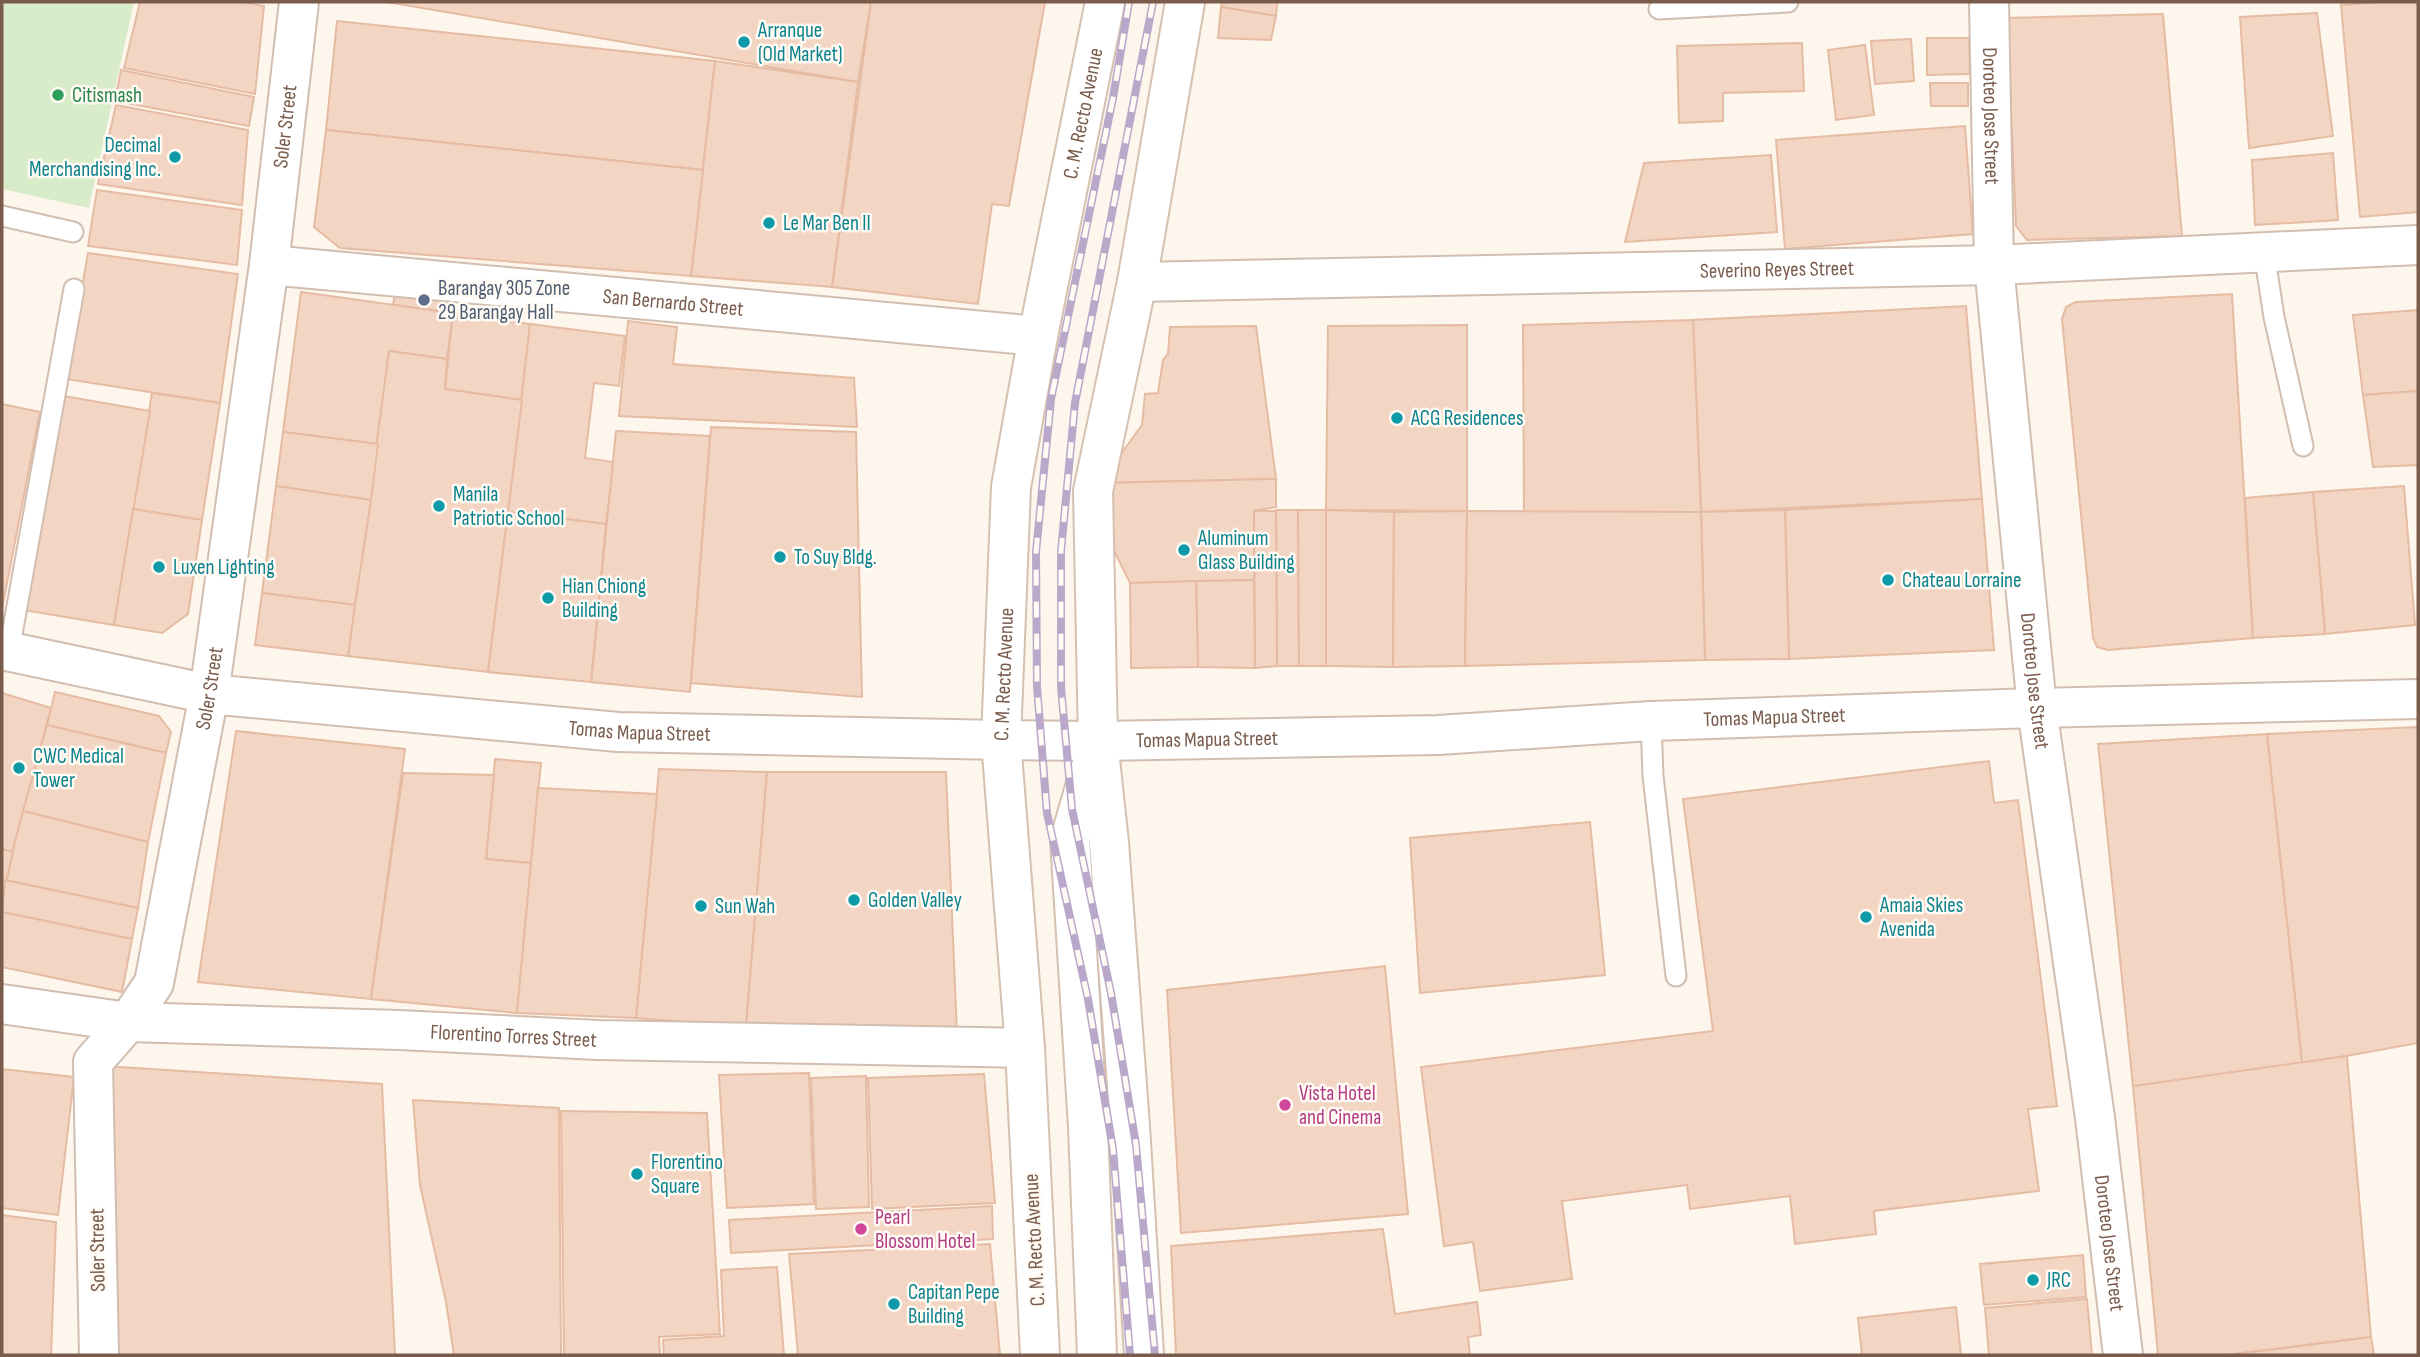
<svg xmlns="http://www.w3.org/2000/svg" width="2420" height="1357" viewBox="0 0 2420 1357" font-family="'Sofia Sans Condensed',sans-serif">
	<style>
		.green { fill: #d8ecc9 }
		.building { fill: #f3d5c3; stroke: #e6bba3; stroke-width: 2 }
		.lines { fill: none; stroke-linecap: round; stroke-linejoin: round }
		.service-casing { stroke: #d1beb0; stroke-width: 23 }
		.minor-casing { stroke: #d1beb0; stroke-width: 42 }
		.tertiary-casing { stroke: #d1beb0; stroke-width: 42 }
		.secondary-casing { stroke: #d6c0b0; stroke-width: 42 }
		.service { stroke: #fff; stroke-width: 19 }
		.minor { stroke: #fff; stroke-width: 38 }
		.tertiary { stroke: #fff; stroke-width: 38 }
		.secondary { stroke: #fff; stroke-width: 38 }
		.rail-casing { stroke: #b9a8c9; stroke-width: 8 }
		.rail { stroke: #fffaf3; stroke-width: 5; stroke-dasharray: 16; stroke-linecap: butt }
		.culture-dot { fill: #0f9aa8; stroke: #fffaf3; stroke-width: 2.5 }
		.leisure-dot { fill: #2e9e5b; stroke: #fffaf3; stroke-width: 2.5 }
		.service-dot { fill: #5c6f8a; stroke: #fffaf3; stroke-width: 2.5 }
		.hotel-dot { fill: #d1479c; stroke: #fffaf3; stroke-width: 2.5 }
		.labels { text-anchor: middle; stroke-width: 5; stroke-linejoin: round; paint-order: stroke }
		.culture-label { font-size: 21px; fill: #0d838f; stroke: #fffaf3; text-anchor: start }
		.leisure-label { font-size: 21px; fill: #27864d; stroke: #fffaf3; text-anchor: start }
		.street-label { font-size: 21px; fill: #7a5c4d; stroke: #fffaf3 }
		.service-label { font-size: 21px; fill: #4e5e75; stroke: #fffaf3; text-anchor: start }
		.hotel-label { font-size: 21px; fill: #b23c85; stroke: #fffaf3; text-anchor: start }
	</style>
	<rect width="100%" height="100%" fill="#fdf6ec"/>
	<path class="green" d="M2,2H134L89,208L2,189Z"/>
	<g class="building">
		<path d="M140,2H242L264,6L255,94L124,68Z"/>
		<path d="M387,2H871L858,82Z"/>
		<path d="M871,2H1045L1009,206L992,204L978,304L832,287Z"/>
		<path d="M1222,2H1277L1276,16L1221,7Z"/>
		<path d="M2378,2H2418V212L2360,217L2341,5Z"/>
		<path d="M1221,7L1276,16L1271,40L1218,38Z"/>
		<path d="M2317,13L2333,136L2249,148L2240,17Z"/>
		<path d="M2163,14L2182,236L2027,240L2016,226L2007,18Z"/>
		<path d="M337,21L715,61L703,170L326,130Z"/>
		<path d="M1927,38H1969L1970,74L1927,75Z"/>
		<path d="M1911,39L1914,81L1875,84L1871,41Z"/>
		<path d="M1802,43L1804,91L1723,93V121L1679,123L1677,46Z"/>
		<path d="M1865,45L1874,115L1836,120L1828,50Z"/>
		<path d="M715,61L858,82L832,287L691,276Z"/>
		<path d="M121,70L254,97L249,126L115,101Z"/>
		<path d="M1930,83H1968V106H1931Z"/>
		<path d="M116,105L248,130L242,205L98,184Z"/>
		<path d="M1965,126L1973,234L1785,249L1776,140Z"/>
		<path d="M326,130L703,170L691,276L340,248L314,227Z"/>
		<path d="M2333,153L2338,220L2255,225L2252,160Z"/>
		<path d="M1771,155L1777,232L1625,242L1644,163Z"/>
		<path d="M97,190L242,210L237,265L88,246Z"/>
		<path d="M88,253L238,274L220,403L66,379Z"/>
		<path d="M396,287L455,295L453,313L393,305Z"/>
		<path d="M301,292L453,313L447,359L389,351L378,444L283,432Z"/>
		<path d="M2232,294L2253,638L2108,650L2097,647L2093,638L2062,319L2066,307L2076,302Z"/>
		<path d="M1966,306L1982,499L1701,512L1693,320Z"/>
		<path d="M2418,310V391L2363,395L2353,315Z"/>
		<path d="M453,313L530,324L522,400L445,389Z"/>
		<path d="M1693,320L1701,512H1524L1523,325Z"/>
		<path d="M628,321L677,327L673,364L854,378L857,427L619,416Z"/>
		<path d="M530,324L625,336L619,386L594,383L585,458L614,462L606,524L508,512Z"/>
		<path d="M1467,325V511L1326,510L1328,326Z"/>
		<path d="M1256,326L1276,479L1100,483L1142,425L1145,394L1158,393L1163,360L1168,354L1170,327Z"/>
		<path d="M389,351L447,359L445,389L522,400L488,672L348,656Z"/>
		<path d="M2418,391V465L2373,467L2363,395Z"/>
		<path d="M152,393L220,403L202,520L133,509Z"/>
		<path d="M58,395L150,411L114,625L23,610Z"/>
		<path d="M2,404L40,412L2,609Z"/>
		<path d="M711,427L856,432L862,697L691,683Z"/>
		<path d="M616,431L710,436L690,692L591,682Z"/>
		<path d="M283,432L378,444L371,500L276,486Z"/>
		<path d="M1276,479V507L1254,511V580L1130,583L1099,520L1100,483Z"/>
		<path d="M276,486L371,500L355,605L262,593Z"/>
		<path d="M2404,486L2415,625L2325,634L2313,492Z"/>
		<path d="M2313,492L2325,634L2253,638L2245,498Z"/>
		<path d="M1982,499L1994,650L1789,659L1785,510Z"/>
		<path d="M133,509L202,520L188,614L162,633L114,625Z"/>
		<path d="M1276,510H1298L1299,666H1277Z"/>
		<path d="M1298,510H1326V666H1299Z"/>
		<path d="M1326,510L1394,512L1393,667L1326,666Z"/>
		<path d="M1785,510L1789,659L1705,660L1701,512Z"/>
		<path d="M1254,511H1276L1277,666L1255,668Z"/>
		<path d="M1467,511L1465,666L1393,667L1394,512Z"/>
		<path d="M1467,511L1701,512L1705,660L1465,666Z"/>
		<path d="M508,512L606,524L591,682L488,672Z"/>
		<path d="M1254,580L1255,668L1198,667L1196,581Z"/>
		<path d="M1196,581L1198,667L1131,668L1130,583Z"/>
		<path d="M262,593L355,605L348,656L255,645Z"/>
		<path d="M55,692L159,716L171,732L166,753L47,725Z"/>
		<path d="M2,693L51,708L13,852L2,849Z"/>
		<path d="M47,725L166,753L148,842L23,811Z"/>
		<path d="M2418,727V1043L2302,1064L2267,734Z"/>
		<path d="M236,731L405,749L371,999L198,982Z"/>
		<path d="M2267,734L2302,1064L2133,1086L2098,744Z"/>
		<path d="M495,759L541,763L531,863L486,859Z"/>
		<path d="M1989,761L1994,803L2018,800L2057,1106L2028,1109L2039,1191L1874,1211L1876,1234L1795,1244L1790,1196L1690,1209L1687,1185L1562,1201L1572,1279L1480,1291L1473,1242L1444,1246L1421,1067L1713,1031L1683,799Z"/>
		<path d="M659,769L767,772L746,1027L636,1018Z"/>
		<path d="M767,772H946L957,1034L746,1027Z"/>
		<path d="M403,773L494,775L486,859L531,863L517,1013L371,999Z"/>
		<path d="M538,788L657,794L636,1018L517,1013Z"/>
		<path d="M23,811L148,842L138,908L5,880Z"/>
		<path d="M1590,822L1605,975L1420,993L1410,838Z"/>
		<path d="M2,849L13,852L2,900Z"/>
		<path d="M5,880L138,908L132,939L2,912Z"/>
		<path d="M2,912L132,939L122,992L2,967Z"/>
		<path d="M1385,966L1408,1214L1181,1233L1167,990Z"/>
		<path d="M2347,1056L2371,1337L2226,1355H2158L2133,1086Z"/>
		<path d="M104,1066L382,1084L395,1355H111Z"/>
		<path d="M2,1069L74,1077L58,1215L2,1208Z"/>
		<path d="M809,1073L814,1204L727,1208L719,1075Z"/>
		<path d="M984,1074L995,1203L872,1209L868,1078Z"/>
		<path d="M866,1076L869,1207L816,1209L811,1078Z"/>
		<path d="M413,1100L559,1108L561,1355H454L446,1302L420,1185Z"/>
		<path d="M561,1111L707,1113L720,1334L659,1337L660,1355H564Z"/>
		<path d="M992,1206L993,1239L731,1253L729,1220Z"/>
		<path d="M2,1215L56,1222L51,1355H2Z"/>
		<path d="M1383,1229L1395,1314L1477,1302L1481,1335L1468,1337L1470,1355H1176L1171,1246Z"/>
		<path d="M990,1244L1000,1355H798L789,1254Z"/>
		<path d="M2083,1255L2086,1297L1984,1305L1980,1264Z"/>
		<path d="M777,1267L784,1355H664L663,1340L724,1336L721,1270Z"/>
		<path d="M2087,1299L2092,1355H1989L1985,1308Z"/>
		<path d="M1956,1307L1961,1355H1862L1858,1318Z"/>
		<path d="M2371,1337L2374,1355H2226H2229Z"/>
	</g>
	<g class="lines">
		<g class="service-casing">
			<g id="service">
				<path d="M1659,9L1788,2"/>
				<path d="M2,216L73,232"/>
				<path d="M2264,252L2274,317L2303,446"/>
				<path d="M9,651L74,289"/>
				<path d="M1651,721L1653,776L1676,976"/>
			</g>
		</g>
		<g class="minor-casing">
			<g id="minor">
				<path id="s1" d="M1989,2L1994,265L2037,708L2095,1118L2123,1355"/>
				<path id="s2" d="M269,265L1038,336"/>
				<path id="s3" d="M2,650L209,694L618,732L1001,740"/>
				<path id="s4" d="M2,1004L128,1022L399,1030L598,1040L1025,1048"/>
				<path id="s5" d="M99,1355L93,1062L128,1022L154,983L209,694L269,265L299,2"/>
			</g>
		</g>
		<g class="tertiary-casing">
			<g id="tertiary">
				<path id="s6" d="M1137,282L1994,265L2418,245"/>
				<path id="s7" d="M1001,740L1098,741L1438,735L1651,721L2037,708L2418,699"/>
			</g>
		</g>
		<g class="secondary-casing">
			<g id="secondary">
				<path d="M1093,760L1070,839L1088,1127L1097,1355"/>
				<path id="s8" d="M1040,1355L1025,1048L1001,740L1011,487L1038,336L1105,2"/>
				<path d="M1144,1355L1130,1126L1109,843L1098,741L1093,491L1137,282L1185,2"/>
			</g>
		</g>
		<use href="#service" class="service"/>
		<use href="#minor" class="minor"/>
		<use href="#tertiary" class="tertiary"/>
		<use href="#secondary" class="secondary"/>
		<g class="rail-casing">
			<g id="rail">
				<path d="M1129,2L1113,98L1051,399L1036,552L1037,687L1047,813L1088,999L1113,1149L1130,1355"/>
				<path d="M1153,2L1075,403L1061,551V687L1072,809L1111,993L1136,1145L1155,1355"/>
			</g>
		</g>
		<use href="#rail" class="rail"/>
	</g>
	<g class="culture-dot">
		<circle cx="744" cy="42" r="7"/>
		<circle cx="175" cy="157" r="7"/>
		<circle cx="769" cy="223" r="7"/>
		<circle cx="1397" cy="418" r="7"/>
		<circle cx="439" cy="506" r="7"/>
		<circle cx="1184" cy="550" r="7"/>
		<circle cx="780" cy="557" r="7"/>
		<circle cx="159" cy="567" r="7"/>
		<circle cx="1888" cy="580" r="7"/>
		<circle cx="548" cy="598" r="7"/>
		<circle cx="19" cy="768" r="7"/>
		<circle cx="854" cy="900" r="7"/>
		<circle cx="701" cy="906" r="7"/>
		<circle cx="1866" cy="917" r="7"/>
		<circle cx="637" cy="1174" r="7"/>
		<circle cx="2033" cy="1280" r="7"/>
		<circle cx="894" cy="1304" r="7"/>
	</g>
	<circle class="leisure-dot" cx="58" cy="95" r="7"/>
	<circle class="service-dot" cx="424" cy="300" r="7"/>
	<g class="hotel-dot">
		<circle cx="1285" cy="1105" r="7"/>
		<circle cx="861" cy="1229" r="7"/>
	</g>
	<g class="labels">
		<g class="culture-label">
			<text x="758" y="37">Arranque<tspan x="758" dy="24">(Old Market)</tspan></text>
			<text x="161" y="152" text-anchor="end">Decimal<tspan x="161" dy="24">Merchandising Inc.</tspan></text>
			<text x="783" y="230">Le Mar Ben II</text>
			<text x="1411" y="425">ACG Residences</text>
			<text x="453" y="501">Manila<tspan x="453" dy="24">Patriotic School</tspan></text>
			<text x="1198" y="545">Aluminum<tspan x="1198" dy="24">Glass Building</tspan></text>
			<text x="794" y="564">To Suy Bldg.</text>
			<text x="173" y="574">Luxen Lighting</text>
			<text x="1902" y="587">Chateau Lorraine</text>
			<text x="562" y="593">Hian Chiong<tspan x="562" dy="24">Building</tspan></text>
			<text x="33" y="763">CWC Medical<tspan x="33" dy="24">Tower</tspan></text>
			<text x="868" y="907">Golden Valley</text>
			<text x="1880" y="912">Amaia Skies<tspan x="1880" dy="24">Avenida</tspan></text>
			<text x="715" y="913">Sun Wah</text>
			<text x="651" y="1169">Florentino<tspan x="651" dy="24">Square</tspan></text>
			<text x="2047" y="1287">JRC</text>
			<text x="908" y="1299">Capitan Pepe<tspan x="908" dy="24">Building</tspan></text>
		</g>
		<g class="leisure-label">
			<text x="72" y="102">Citismash</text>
		</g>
		<g class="street-label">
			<text dy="7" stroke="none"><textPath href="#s8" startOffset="1250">C. M. Recto Avenue</textPath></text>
			<text dy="7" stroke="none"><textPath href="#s1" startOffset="114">Doroteo Jose Street</textPath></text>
			<text dy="7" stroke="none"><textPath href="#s5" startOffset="1260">Soler Street</textPath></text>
			<text dy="7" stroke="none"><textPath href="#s6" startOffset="640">Severino Reyes Street</textPath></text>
			<text dy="7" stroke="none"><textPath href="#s2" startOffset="406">San Bernardo Street</textPath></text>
			<text dy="7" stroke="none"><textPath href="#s8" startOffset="682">C. M. Recto Avenue</textPath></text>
			<text dy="7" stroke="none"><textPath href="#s1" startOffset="681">Doroteo Jose Street</textPath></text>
			<text dy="7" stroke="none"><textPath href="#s5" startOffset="693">Soler Street</textPath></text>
			<text dy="7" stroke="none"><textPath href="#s7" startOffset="774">Tomas Mapua Street</textPath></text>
			<text dy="7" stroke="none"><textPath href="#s3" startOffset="644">Tomas Mapua Street</textPath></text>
			<text dy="7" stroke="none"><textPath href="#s7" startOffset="206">Tomas Mapua Street</textPath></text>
			<text dy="7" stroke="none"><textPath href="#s4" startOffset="513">Florentino Torres Street</textPath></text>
			<text transform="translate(1034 1240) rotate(-93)" y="7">C. M. Recto Avenue</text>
			<text dy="7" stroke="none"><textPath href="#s1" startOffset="1248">Doroteo Jose Street</textPath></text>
			<text transform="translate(97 1250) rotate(-91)" y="7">Soler Street</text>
		</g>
		<g class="service-label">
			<text x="438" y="295">Barangay 305 Zone<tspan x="438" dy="24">29 Barangay Hall</tspan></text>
		</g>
		<g class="hotel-label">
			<text x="1299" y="1100">Vista Hotel<tspan x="1299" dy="24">and Cinema</tspan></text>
			<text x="875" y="1224">Pearl<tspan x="875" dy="24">Blossom Hotel</tspan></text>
		</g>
	</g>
	<rect width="2420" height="1357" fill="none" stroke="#7a5c4d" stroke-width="7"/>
</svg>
